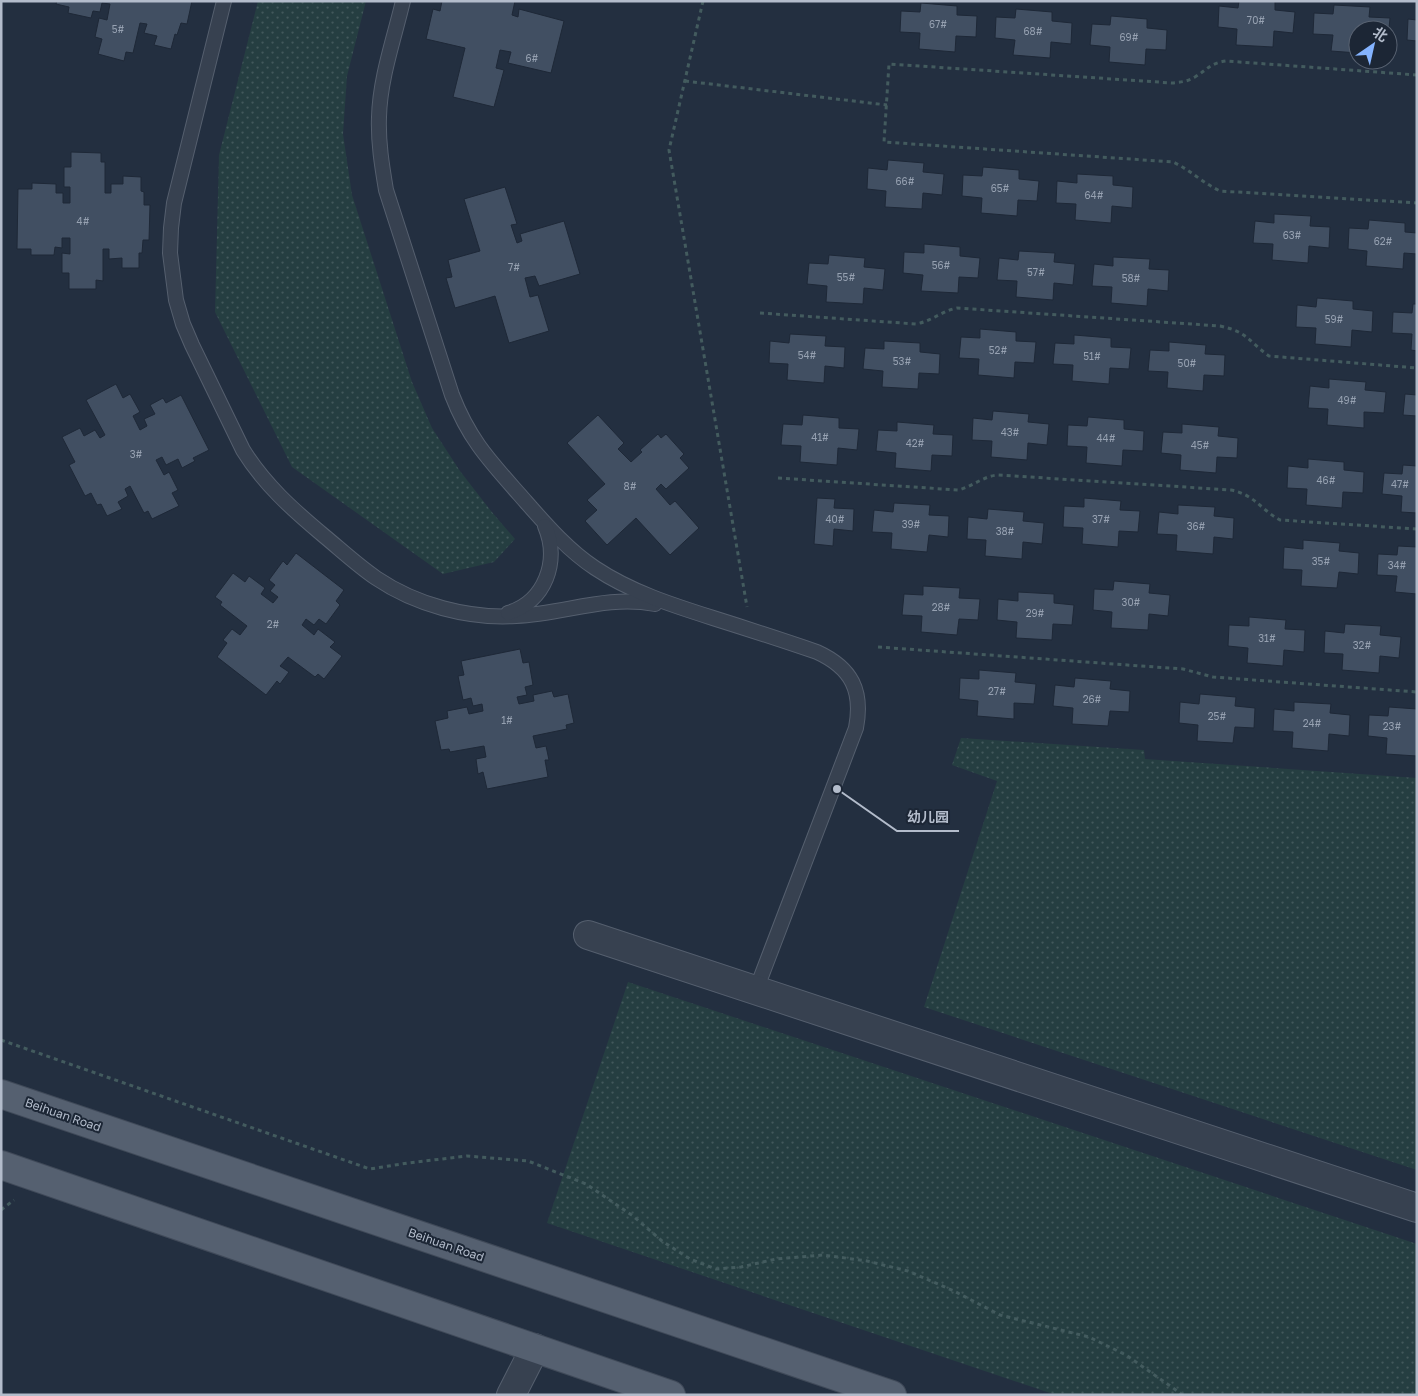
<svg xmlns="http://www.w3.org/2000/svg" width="1418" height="1396" viewBox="0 0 1418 1396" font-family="'Golos Text','Noto Sans SC',sans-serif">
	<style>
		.green { fill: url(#green-dots) }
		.building { fill: #414f62; stroke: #1e2837 }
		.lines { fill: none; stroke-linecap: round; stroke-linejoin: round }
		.service-casing { stroke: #555f6e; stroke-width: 16 }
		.minor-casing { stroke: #555f6e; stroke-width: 30 }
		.primary-casing { stroke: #404a59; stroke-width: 30 }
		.path { stroke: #435b5e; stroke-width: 3; stroke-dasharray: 4 4; stroke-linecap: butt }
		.service { stroke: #374150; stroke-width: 14 }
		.minor { stroke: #374150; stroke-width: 28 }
		.primary { stroke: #556070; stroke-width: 28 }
		.labels { text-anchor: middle; stroke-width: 4; stroke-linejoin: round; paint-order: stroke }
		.number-label { font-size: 10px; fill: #96a1b1 }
		.street-label { font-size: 12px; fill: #b3bccb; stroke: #1c2635 }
		.leader { fill: none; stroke: #b3bccb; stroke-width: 2 }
		.callout-dot { fill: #b3bccb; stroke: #1c2635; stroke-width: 2 }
		.callout-label { font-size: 14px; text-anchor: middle; font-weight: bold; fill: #b3bccb; stroke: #1c2635; stroke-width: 4; stroke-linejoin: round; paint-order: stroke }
	</style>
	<defs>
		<pattern id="green-dots" width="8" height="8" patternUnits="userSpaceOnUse" patternTransform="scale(1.25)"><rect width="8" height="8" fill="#253e41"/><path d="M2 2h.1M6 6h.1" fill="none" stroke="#42585b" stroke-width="1.8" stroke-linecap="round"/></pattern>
	</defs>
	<rect width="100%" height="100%" fill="#232f40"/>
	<g class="green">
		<path d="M258,1H366L347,76L343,134L352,195L412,382L432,428L460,471L491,511L515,539L494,562L443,574L292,467L215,312L219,155Z"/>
		<path d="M961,738L1144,750L1145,759L1417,778V1170L924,1007L997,781L952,765Z"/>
		<path d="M628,982L1417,1244V1395H1056L547,1223Z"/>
	</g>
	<g class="building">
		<path d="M57,1H192L187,24L181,23L177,35L175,34L171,49L154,45L157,36L144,33L147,24L140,23L133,53L126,52L124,61L98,54L102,39L95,37L99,18L107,20L110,4L102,3L100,12L93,11L91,18L68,13L69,7L56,4Z"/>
		<path d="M442,1H515L512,15L518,17L519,9L564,21L551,73L508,63L511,52L500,50L496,68L504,70L494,107L453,97L465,48L426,39L433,9L440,11Z"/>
		<path d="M1239,1H1275V10L1295,12L1293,33L1274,31L1273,47L1236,45L1237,29L1218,27L1219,6L1238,8Z"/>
		<path d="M921,3L957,6V15L977,16L976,37L956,36L955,52L919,49L920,33L900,32L901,11L920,12Z"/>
		<path d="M1334,5L1370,7L1369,17L1390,18L1388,39V30H1358V53L1331,51L1333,35L1313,34L1314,13L1333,14Z"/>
		<path d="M1016,9L1052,12V21L1072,23L1071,44L1051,42L1050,58L1013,55L1015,40L995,38L996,17L1015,18Z"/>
		<path d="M1111,16L1147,19V28L1167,30L1166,50L1146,49L1145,65L1109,62L1110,47L1090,45L1092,24L1110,25Z"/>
		<path d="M1408,19L1417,20V41L1407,40Z"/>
		<path d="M71,152L101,153V162H105V193H111V184H123V176L141,177V191L144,192V205H150L149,240H143L142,253H139V268H122V258L109,259V249H103V281L96,280V289H69V273H62V253L70,254V238H62V248L55,247L54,255H31V249H17L18,189H32V183L56,184V193H63V203H70V187H64V167H71Z"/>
		<path d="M888,160L924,163L923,172L944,174L942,195L923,193L922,209L885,207L886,191L867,189L868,168L887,170Z"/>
		<path d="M983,167L1019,170V179L1039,181L1037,201L1018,200L1017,216L981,213L982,198L962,196L963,175L982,176Z"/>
		<path d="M1077,174L1113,176V185L1133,187L1132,208L1112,206L1111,223L1075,220L1076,204L1056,203L1057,181L1077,183Z"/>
		<path d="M505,187L517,224L511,225L517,243L522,241L520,234L564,221L580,274L539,286L535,276L525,278L530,297L538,295L549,331L509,343L495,296L455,308L446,278L452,277L448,260L480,251L464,199Z"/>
		<path d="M1274,214L1311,216L1310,226L1330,227L1329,248L1309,246L1308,263L1272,260L1273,244L1253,243L1255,221L1274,223Z"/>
		<path d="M1369,220L1405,223V232L1417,233V254L1404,253L1403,269L1366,266L1367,251L1348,249L1349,228L1368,229Z"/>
		<path d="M924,244L960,247V256L980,258L978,278L959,277L958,293L921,291L923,275L903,273L904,252L924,253Z"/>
		<path d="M1019,251L1055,253L1054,262L1075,264L1073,285L1054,283L1053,300L1016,297L1017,281L997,280L999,258L1018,260Z"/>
		<path d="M829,255L865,258L864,267L885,269L883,290L864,288L863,304L826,302L827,286L807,284L809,263L828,264Z"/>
		<path d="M1113,257L1150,259L1149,269L1169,270L1168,291L1148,289L1147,306L1111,303L1112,287L1092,286L1094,264L1113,266Z"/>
		<path d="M1317,298L1353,301V309L1373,311L1372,332L1352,330L1351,347L1315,344L1316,328L1296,327L1297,305L1316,307Z"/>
		<path d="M1413,304H1417V351L1411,350L1412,334L1392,333L1393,312L1412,313Z"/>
		<path d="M980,329L1016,332V341L1036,342L1034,363L1015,362L1014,378L978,375L979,359L959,358L961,337L980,338Z"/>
		<path d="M790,334L826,336L825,346L845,347L844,368L825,366L824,383L787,380L788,364L769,363L770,341L789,343Z"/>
		<path d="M1074,335L1111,338V347L1131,348L1129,369L1110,368L1109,384L1072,381L1073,365L1053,364L1055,343L1074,344Z"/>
		<path d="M884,341L920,343V352L940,354L939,374L919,373L918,389L882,387L883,371L863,369L865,348L884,349Z"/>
		<path d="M1169,342L1206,345L1205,354L1225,355L1224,376L1204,375L1203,391L1167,388L1168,372L1148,371L1150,350L1169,351Z"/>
		<path d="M1329,379L1366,382L1365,390L1386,392L1384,413L1364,412V428L1327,425L1328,409L1308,408L1310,386L1329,388Z"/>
		<path d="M116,384L123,398L130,394L140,412L133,416L140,430L147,426L144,419L155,414L150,405L163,398L166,403L181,395L209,450L193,458L195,461L182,468L178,459L166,465L162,457L156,460L164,475L169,472L178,490L172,493L179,506L152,519L148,511L144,513L130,486L125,489L128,496L118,502L122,509L107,516L101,504L97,505L91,493L85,496L69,465L75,462L62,437L80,428L84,436L95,430L100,438L105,435L86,400Z"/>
		<path d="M1405,394L1417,395V416L1403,415Z"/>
		<path d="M993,411L1029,414L1028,422L1049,424L1047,445L1028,443L1027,460L991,457L992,441L972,440L973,418L992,420Z"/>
		<path d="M598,415L624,443L618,449L631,462L642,452L640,450L658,434L661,438L666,434L684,454L680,458L689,468L666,489L661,484L656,489L670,505L675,501L699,528L670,555L636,518L607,545L585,521L597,510L587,500L605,484L567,443Z"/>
		<path d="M803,415L839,418V428L859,429L857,450L838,448L837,465L800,462L801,446L781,445L783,424L802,425Z"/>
		<path d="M1088,417L1124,420V429L1144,431L1143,451L1123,450L1122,466L1086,463L1087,447L1067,446L1068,425L1087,426Z"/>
		<path d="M897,422L934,425L933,434L953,435L952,456L932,455L931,471L895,468L896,453L876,451L878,430L897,431Z"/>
		<path d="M1182,424L1219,427L1218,436L1238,438L1237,458L1217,457L1216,473L1180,470L1181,455L1161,453L1163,432L1182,433Z"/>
		<path d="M1308,459L1344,462V470L1364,472L1363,493L1343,492L1342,508L1306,505L1307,489L1287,488L1288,466L1308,468Z"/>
		<path d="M1403,465L1417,466V513L1401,512L1402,496L1382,494L1384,473L1402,474Z"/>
		<path d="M817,498L835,499L834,508L854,509L853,531L834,529L833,546L814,544Z"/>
		<path d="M1084,498L1121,501L1120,510L1140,511L1138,532L1119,531L1118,547L1082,544L1083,528L1063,527L1064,506L1084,507Z"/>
		<path d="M894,503L930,505L929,515L949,516L948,537L929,535L927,552L891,549L892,533L872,532L874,510L893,512Z"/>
		<path d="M1178,505L1215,507L1214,516L1234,518L1233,539L1214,537L1213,554L1176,551L1177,535L1157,534L1159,512L1178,514Z"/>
		<path d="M988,509L1024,512L1023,521L1044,523L1042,544L1023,542L1022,559L985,556L986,540L967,539L968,517L987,519Z"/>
		<path d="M1303,540L1340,543L1339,551L1359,553L1358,574L1339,572L1337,588L1301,586L1302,570L1283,569L1284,547L1303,549Z"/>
		<path d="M1398,546L1417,547V594L1395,592L1397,576L1377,575L1378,554L1397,555Z"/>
		<path d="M296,553L344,590L336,601L340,605L326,624L319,619L314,625L306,619L302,625L314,635L318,629L335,642L330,647L342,656L324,679L318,674L315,677L288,657L280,666L289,672L280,684L277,681L266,695L217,657L227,643L223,640L232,629L240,635L247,626L220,605L222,602L215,597L233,573L245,582L249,576L265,588L261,594L273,603L278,597L270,591L275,585L269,580L283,561L287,565Z"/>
		<path d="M1114,581L1150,584L1149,593L1170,595L1168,616L1149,614L1148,630L1111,628L1112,612L1093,610L1094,589L1113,590Z"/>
		<path d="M923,586L960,588L959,598L980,599L978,620L959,619L957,635L921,632L922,616L902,615L904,594L923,595Z"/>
		<path d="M1018,592L1054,594V603L1074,605L1072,625L1053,624L1052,640L1016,638L1017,622L997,620L998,599L1018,601Z"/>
		<path d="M1249,617L1286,620L1285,629L1305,630L1304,652L1284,650L1283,666L1247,663L1248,648L1228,646L1229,625L1249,626Z"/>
		<path d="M1345,624L1381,626L1380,635L1401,637L1399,658L1380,656L1379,673L1342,670L1343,654L1324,653L1325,631L1344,633Z"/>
		<path d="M520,649L523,663L529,662L533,685L525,687L527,695L517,697L519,704L534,701L533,695L552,691L554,697L568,694L574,723L566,725L567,729L533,736L536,748L546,746L549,760H545L548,777L487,789L483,772L478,774L476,759L486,757L484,746L450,752L449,749L441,750L435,721L448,718L447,711L467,707L469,714L483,711L482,704L473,706L471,698L463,700L458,676L464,675L461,661Z"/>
		<path d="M979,670L1016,673L1015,682L1036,684L1034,704L1014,703V719L977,716L978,701L959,699L960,678L979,679Z"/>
		<path d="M1075,678L1111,681L1110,689L1130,691L1129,712L1110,711L1108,726L1072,724L1073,708L1053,706L1055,685L1074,687Z"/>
		<path d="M1200,694L1236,697L1235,706L1255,708L1254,728L1235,727L1233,743L1197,741L1198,725L1179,723L1180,702L1199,704Z"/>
		<path d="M1294,702L1331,704L1330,713L1350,715L1349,736L1329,734L1328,751L1292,748L1293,732L1273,731L1274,709L1294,711Z"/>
		<path d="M1389,707L1417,709V756L1386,754L1387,738L1368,736L1369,715L1388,716Z"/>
	</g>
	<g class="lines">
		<g class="service-casing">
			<g id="service">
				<path d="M224,1L174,203L171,228L170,253L176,300L183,324L192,345L243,450C264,484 292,509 323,535C340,549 357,565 376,578C416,605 468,619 516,616C565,614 605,595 655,604"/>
				<path d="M403,1C394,39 380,78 379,117C378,142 382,166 386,190L452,395C469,439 489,460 519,494C542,520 566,549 595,568C631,592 672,605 713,618C748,629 782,640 817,652C852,668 863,691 856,728L756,990"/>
				<path d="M508,613C545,602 560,561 545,526"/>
			</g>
		</g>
		<g class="minor-casing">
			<g id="minor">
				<path d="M588,935L1417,1208"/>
				<path d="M511,1395L535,1348"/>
			</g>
		</g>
		<g class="primary-casing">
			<g id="primary">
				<path d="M1,1094L892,1395"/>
				<path d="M1,1165L671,1395"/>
			</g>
		</g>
		<g class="path">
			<path d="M703,1L669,150L747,607"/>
			<path d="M1417,75L1226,61C1210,63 1207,70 1195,77C1187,82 1180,82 1172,83L889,64L884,142L1173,162C1190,170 1203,183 1220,191L1417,203"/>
			<path d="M685,81L887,105"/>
			<path d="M760,313L916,324C932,321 942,311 957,308L1220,326C1248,332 1248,341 1269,356L1417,368"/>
			<path d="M778,478L958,490C972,487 983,476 998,475L1231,490C1255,495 1260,509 1280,520L1417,529"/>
			<path d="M878,647L1183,669L1213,677L1417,692"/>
			<path d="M1,1040L370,1169L408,1163L467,1156L528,1161L586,1184L633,1216L662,1241L690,1259L716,1269L741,1267L776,1259L823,1255L867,1261L908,1271L954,1291L1000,1315L1089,1337L1126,1355L1183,1395"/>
			<path d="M1,1210L14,1200"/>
		</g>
		<use href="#service" class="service"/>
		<use href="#minor" class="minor"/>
		<use href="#primary" class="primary"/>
	</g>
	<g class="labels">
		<g class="number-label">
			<text x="1256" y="24">70#</text>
			<text x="938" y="28">67#</text>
			<text x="118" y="33">5#</text>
			<text x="1033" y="35">68#</text>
			<text x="1129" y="41">69#</text>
			<text x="532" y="62">6#</text>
			<text x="905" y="185">66#</text>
			<text x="1000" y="192">65#</text>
			<text x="1094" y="199">64#</text>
			<text x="83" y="225">4#</text>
			<text x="1292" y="239">63#</text>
			<text x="1383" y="245">62#</text>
			<text x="941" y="269">56#</text>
			<text x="514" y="271">7#</text>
			<text x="1036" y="276">57#</text>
			<text x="846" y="281">55#</text>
			<text x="1131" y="282">58#</text>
			<text x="1334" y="323">59#</text>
			<text x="998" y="354">52#</text>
			<text x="807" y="359">54#</text>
			<text x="1092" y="360">51#</text>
			<text x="902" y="365">53#</text>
			<text x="1187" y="367">50#</text>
			<text x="1347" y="404">49#</text>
			<text x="1010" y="436">43#</text>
			<text x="820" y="441">41#</text>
			<text x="1106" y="442">44#</text>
			<text x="915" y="447">42#</text>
			<text x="1200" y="449">45#</text>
			<text x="136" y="458">3#</text>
			<text x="1326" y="484">46#</text>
			<text x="1400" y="488">47#</text>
			<text x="630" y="490">8#</text>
			<text x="835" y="523">40#</text>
			<text x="1101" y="523">37#</text>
			<text x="911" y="528">39#</text>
			<text x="1196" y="530">36#</text>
			<text x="1005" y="535">38#</text>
			<text x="1321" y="565">35#</text>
			<text x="1397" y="569">34#</text>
			<text x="1131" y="606">30#</text>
			<text x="941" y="611">28#</text>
			<text x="1035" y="617">29#</text>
			<text x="273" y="628">2#</text>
			<text x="1267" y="642">31#</text>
			<text x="1362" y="649">32#</text>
			<text x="997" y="695">27#</text>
			<text x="1092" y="703">26#</text>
			<text x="1217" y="720">25#</text>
			<text x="507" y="724">1#</text>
			<text x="1312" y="727">24#</text>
			<text x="1392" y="730">23#</text>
		</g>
		<g class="street-label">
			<text transform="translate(63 1115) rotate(19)" y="4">Beihuan Road</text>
			<text transform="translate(446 1245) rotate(19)" y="4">Beihuan Road</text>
		</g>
	</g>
	<path class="leader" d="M837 789L897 831H959"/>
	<circle class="callout-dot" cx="837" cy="789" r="5"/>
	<g class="callout-label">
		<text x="928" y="822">幼儿园</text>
	</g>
	<rect width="1418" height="1396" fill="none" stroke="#b3bccb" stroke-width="5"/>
	<g transform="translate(1373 45) rotate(34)"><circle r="24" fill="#1c2635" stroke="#586271"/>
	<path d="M0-4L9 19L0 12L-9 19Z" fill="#84b3ff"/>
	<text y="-8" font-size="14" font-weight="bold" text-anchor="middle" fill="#b3bccb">北</text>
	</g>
</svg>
